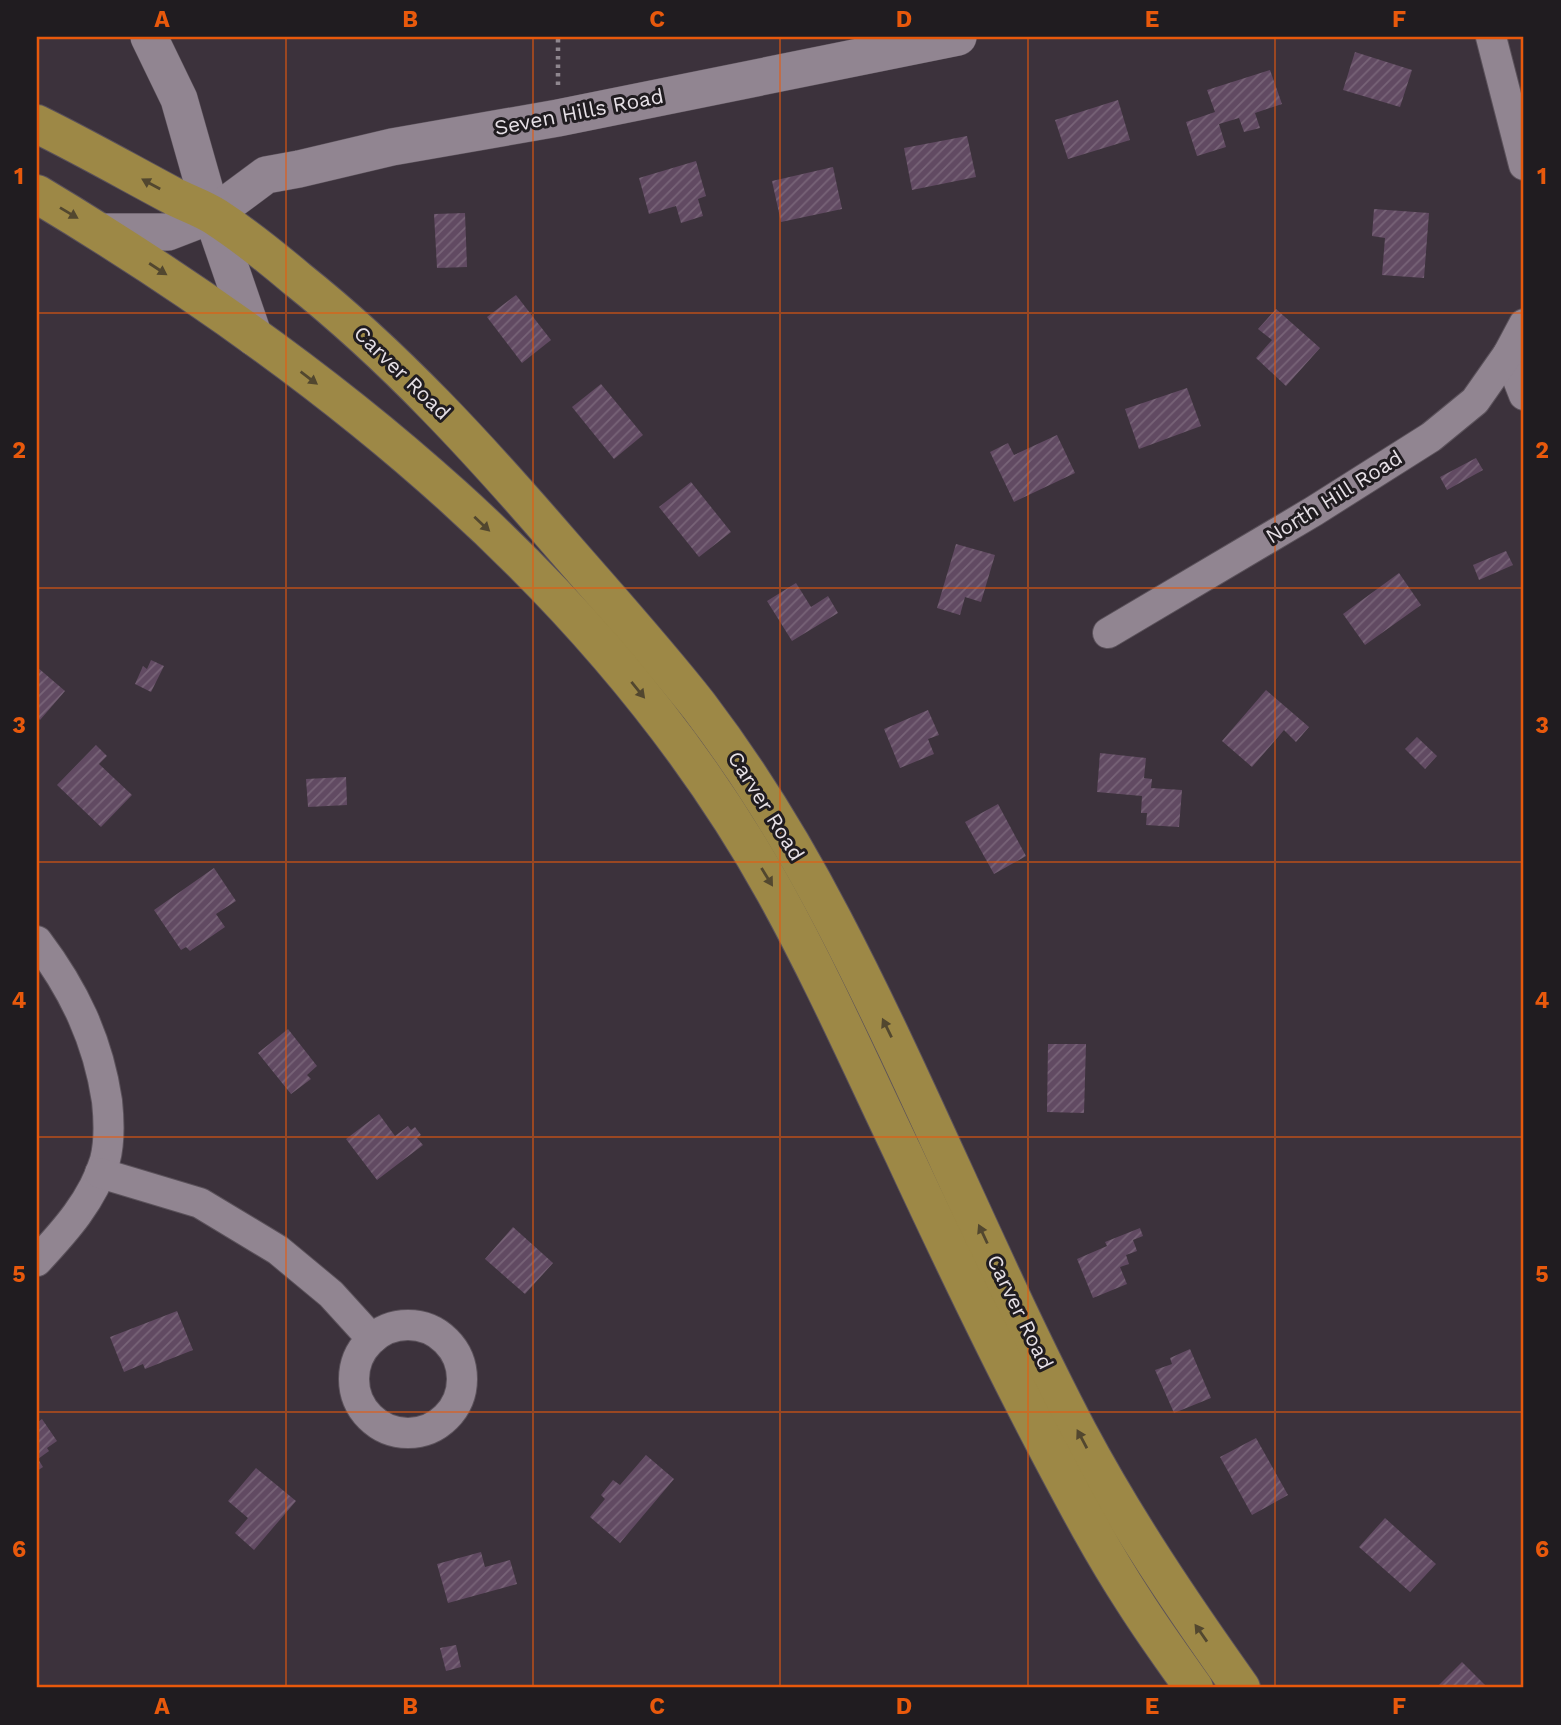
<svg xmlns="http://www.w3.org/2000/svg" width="1561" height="1725" viewBox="0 0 1561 1725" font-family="'Work Sans',sans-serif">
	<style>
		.building { fill: url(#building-hatch) }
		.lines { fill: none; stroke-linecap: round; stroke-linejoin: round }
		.minor-casing { stroke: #5a515a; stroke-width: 32 }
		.tertiary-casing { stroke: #5a515a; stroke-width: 38 }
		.trunk-casing { stroke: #5a515a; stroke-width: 40 }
		.path { stroke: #8f878f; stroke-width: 4.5; stroke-dasharray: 3.5 5; stroke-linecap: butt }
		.minor { stroke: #918591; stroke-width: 30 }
		.tertiary { stroke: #918591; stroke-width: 37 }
		.trunk { stroke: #9d8846; stroke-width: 38 }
		.oneway { fill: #52472f }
		.grid { fill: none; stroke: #e8590c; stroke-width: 2; stroke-opacity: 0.55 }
		.labels { text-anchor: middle; stroke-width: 6; stroke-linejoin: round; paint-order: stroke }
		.street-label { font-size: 21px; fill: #e6e0e6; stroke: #201c20 }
		.neatline { fill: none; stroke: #e8590c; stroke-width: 2.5 }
		.grid-label { font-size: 23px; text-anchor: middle; font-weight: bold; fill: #e8590c }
	</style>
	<defs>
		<pattern id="building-hatch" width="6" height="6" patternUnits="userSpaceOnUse" patternTransform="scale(1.75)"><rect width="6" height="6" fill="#614a62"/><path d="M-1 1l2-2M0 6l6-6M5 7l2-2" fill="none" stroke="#786478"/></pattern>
	</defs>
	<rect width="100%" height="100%" fill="#3c323c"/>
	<g class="building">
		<path d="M1355,52L1412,70L1400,107L1343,90Z"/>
		<path d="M1270,70L1282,104L1255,113L1260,128L1244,132L1239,118L1219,124L1226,147L1197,156L1186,122L1215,112L1207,90Z"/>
		<path d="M1118,100L1130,140L1068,159L1055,120Z"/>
		<path d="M967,136L976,177L912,190L904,148Z"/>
		<path d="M696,161L706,196L698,199L703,216L681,223L676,206L649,214L639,178Z"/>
		<path d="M833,167L842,209L781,222L772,181Z"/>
		<path d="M1374,209L1429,213L1424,278L1382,275L1385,238L1372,236Z"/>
		<path d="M465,213L467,267L437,268L434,214Z"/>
		<path d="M516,295L551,340L522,363L487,317Z"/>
		<path d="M1276,309L1320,348L1286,386L1256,358L1272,340L1258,329Z"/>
		<path d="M601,384L643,435L614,459L572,407Z"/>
		<path d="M1187,388L1201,426L1139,449L1125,409Z"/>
		<path d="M1057,435L1075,473L1014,502L990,452L1008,443L1014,455Z"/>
		<path d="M1476,458L1483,470L1447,490L1440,477Z"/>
		<path d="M691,482L731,532L699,557L659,507Z"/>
		<path d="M956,544L995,555L981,602L965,597L960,615L937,608Z"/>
		<path d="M1506,551L1513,565L1479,580L1473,565Z"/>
		<path d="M1399,573L1421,605L1365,645L1343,614Z"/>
		<path d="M796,583L811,607L828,596L838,613L792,641L767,601Z"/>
		<path d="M151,660L164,666L151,692L135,684L143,666L147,669Z"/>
		<path d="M37,667L65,691L40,720L37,717Z"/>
		<path d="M1266,690L1309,727L1296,742L1284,730L1252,767L1222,741Z"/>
		<path d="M928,710L939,735L928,739L934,754L900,768L884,729Z"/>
		<path d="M1417,737L1437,756L1425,769L1405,749Z"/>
		<path d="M96,745L107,756L99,764L132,795L101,827L57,785Z"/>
		<path d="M1100,753L1146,758L1144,778L1152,779L1151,788L1182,790L1179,827L1146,825L1147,813H1141L1142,796L1097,792Z"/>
		<path d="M346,777L347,805L308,807L306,779Z"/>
		<path d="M998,804L1026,856L994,874L965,822Z"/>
		<path d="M214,868L236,901L216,914L225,927L190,951L186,947L181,950L154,910Z"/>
		<path d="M288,1029L317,1066L307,1075L311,1079L291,1094L258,1053Z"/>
		<path d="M1048,1044H1086L1084,1113L1047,1112Z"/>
		<path d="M379,1114L395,1136L408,1126L411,1130L415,1127L421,1135L417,1138L423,1145L377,1180L346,1139Z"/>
		<path d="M513,1227L553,1263L525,1294L485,1259Z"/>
		<path d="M1140,1228L1143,1236L1133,1240L1137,1251L1126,1255L1129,1264L1120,1267L1127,1284L1093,1298L1077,1259L1107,1246L1105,1242Z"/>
		<path d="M177,1311L193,1350L145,1369L143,1364L124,1372L110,1337Z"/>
		<path d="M1190,1349L1211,1398L1174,1413L1155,1370L1172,1364L1170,1358Z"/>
		<path d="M42,1419L57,1441L47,1448L49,1451L38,1459L43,1467L37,1471V1423Z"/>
		<path d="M1256,1438L1288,1495L1252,1515L1220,1457Z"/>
		<path d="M646,1455L674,1479L620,1543L590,1517L605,1499L601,1495L613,1480L620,1485Z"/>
		<path d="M256,1468L296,1501L254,1550L235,1533L248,1518L228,1501Z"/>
		<path d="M1385,1518L1436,1564L1410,1592L1359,1547Z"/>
		<path d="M481,1552L485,1567L510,1560L517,1584L448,1603L437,1564Z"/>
		<path d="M456,1645L461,1667L446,1671L440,1648Z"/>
		<path d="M1462,1662L1488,1688H1436Z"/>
	</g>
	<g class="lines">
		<g class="minor-casing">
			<g id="minor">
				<path d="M1491,37L1524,165"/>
				<path d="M1508,354L1524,395"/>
				<path d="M1108,633L1314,511L1431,437L1475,401L1508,354L1524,324"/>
				<path d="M37,941C74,990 98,1040 107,1101C109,1120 110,1141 105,1160C93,1200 65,1231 37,1261"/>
				<path d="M100,1173L200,1203L278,1250L331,1294L372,1339"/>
				<circle cx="408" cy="1379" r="54"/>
			</g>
		</g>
		<g class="tertiary-casing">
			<g id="tertiary">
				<path d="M149,37L179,99L212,215L254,337"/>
				<path d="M101,232H168L212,215L266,175L299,169L392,147L558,118L958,37"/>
			</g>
		</g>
		<g class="trunk-casing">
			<g id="trunk">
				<path d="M37,124C82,146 126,171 171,195C186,203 202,208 216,217C245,236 271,257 297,279C395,357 479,449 561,544C607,597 655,650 699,706C750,773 794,845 833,920C921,1088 990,1264 1078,1432C1126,1522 1182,1605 1241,1688"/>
				<path d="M37,194C327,368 608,591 775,892C822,977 861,1065 903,1153C948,1250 994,1346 1043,1440C1072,1495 1100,1549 1134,1601C1153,1631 1174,1660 1194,1688"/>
			</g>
		</g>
		<path class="path" d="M558,85V37"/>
		<use href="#minor" class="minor"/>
		<use href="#tertiary" class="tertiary"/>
		<use href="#trunk" class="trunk"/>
	</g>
	<defs><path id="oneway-solid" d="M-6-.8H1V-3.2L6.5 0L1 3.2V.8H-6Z" transform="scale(1.75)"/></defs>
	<g class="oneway">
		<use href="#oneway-solid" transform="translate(151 184) rotate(-151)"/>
		<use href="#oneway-solid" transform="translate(69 213) rotate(31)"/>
		<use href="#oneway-solid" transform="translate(158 269) rotate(33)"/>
		<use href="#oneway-solid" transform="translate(309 378) rotate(37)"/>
		<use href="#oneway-solid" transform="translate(482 524) rotate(43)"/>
		<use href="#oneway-solid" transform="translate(638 690) rotate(51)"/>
		<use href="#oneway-solid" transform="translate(767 877) rotate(58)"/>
		<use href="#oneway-solid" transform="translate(887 1028) rotate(-116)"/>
		<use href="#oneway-solid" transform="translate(983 1234) rotate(-115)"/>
		<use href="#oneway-solid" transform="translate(1082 1439) rotate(-118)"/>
		<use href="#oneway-solid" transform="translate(1201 1633) rotate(-125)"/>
	</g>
	<path class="grid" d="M286,37V1688M533,37V1688M780,37V1688M1028,37V1688M1275,37V1688M37,313H1524M37,588H1524M37,862H1524M37,1137H1524M37,1412H1524"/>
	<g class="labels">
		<g class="street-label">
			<text transform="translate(579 112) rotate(-11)" y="7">Seven Hills Road</text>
			<text transform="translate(402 373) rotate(44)" y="7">Carver Road</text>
			<text transform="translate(1334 497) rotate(-32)" y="7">North Hill Road</text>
			<text transform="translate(766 806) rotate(58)" y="7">Carver Road</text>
			<text transform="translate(1020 1312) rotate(64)" y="7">Carver Road</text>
		</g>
	</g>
	<rect width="1561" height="1725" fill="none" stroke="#201c20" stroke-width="77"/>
	<rect x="38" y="38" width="1484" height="1648" class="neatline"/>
	<g class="grid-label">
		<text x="162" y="27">A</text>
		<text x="410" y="27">B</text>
		<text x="657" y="27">C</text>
		<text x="904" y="27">D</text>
		<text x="1152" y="27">E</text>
		<text x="1399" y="27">F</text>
		<text x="19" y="184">1</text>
		<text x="1542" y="184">1</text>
		<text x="19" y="458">2</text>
		<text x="1542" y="458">2</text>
		<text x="19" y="733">3</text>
		<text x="1542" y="733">3</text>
		<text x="19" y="1008">4</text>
		<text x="1542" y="1008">4</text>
		<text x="19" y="1282">5</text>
		<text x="1542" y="1282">5</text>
		<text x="19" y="1557">6</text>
		<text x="1542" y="1557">6</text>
		<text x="162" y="1714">A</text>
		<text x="410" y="1714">B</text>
		<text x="657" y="1714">C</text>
		<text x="904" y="1714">D</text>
		<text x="1152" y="1714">E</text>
		<text x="1399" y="1714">F</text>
	</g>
</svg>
